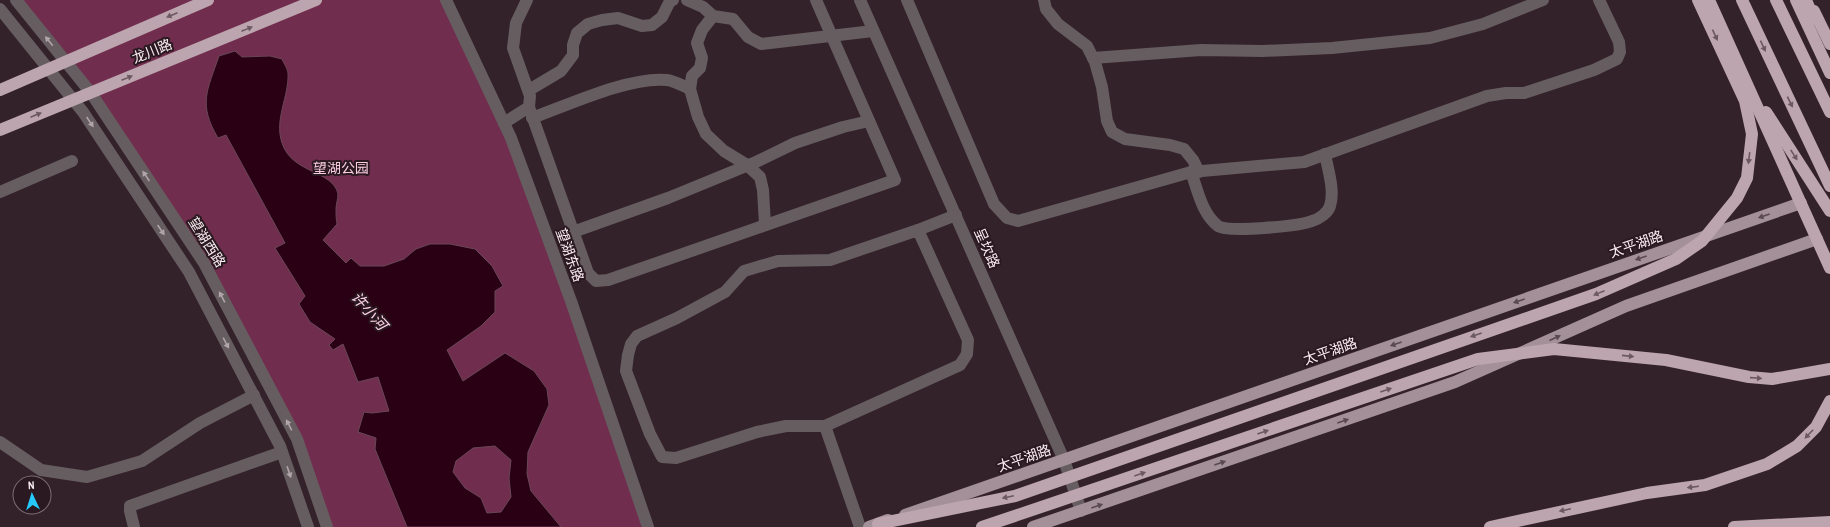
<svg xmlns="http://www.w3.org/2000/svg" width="1830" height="527" viewBox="0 0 1830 527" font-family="'Archivo Narrow','Noto Sans SC',sans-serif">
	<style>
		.green { fill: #712d4e }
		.water { fill: #2a0015; stroke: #684757; fill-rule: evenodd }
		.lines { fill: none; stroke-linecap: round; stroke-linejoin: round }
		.minor { stroke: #665d60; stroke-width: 12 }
		.major { stroke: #a39098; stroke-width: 12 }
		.highway { stroke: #bca5ae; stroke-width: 12 }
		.oneway { fill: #6c5860 }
		.oneway2 { fill: #b0a5a9 }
		.oneway3 { fill: #5a4950 }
		.labels { text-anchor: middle; stroke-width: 4; stroke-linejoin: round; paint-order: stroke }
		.street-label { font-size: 14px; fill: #faedf2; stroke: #2a1920 }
		.park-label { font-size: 14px; fill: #f9ccde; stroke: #2a1920 }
		.water-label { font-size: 15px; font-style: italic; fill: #fed2e4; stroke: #2a1920 }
	</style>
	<rect width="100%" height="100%" fill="#34222a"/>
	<path class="green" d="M16,0H446L511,138L648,527H327L297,439L204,263L91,93Z"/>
	<path class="water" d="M235,51L242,57L270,56L282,59C284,64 288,69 288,74C289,97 274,119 282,143C292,174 333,170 338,194C338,198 336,205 336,209C336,214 336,219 337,224L323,240L346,263L351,258L360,266H384L404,259L416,249L430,244H450L475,249L492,266L503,286L495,291V312L481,326L447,350L463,381L505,353L534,371L547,389L549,405L528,452L527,474L531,491L561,527H407L375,449L376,438L358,432L364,412L372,413L389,411L378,377L358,382L343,344L333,350L329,345L335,339L310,322L299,304L305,296L275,248L285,243L226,135L218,138C198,104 207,91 219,56ZM495,446L511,460L509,478L511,497L501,512L487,513L481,498L465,488L453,472L456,461L473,448Z"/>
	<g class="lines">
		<g class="minor">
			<path d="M16,0L91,93L204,263L297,439L327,527"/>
			<path d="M446,0L511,138L571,301L648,527"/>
			<path d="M687,0L703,7L713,16L733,19L748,37L761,44L873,31"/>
			<path d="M860,0L1064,460L1081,511"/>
			<path d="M907,0L994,204L1007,218L1018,221L1191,172L1304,162L1487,96L1506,93H1524L1594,70L1617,59L1620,52L1619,42L1599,0"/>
			<path d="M1044,0L1046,9L1058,24L1087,46L1095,62L1102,87L1107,121L1112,132L1125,139L1170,145L1184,149L1193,160L1199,172"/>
			<path d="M0,9L83,112L189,272L280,446L308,527"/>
			<path d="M713,16L702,30L697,43L702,58L700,68L692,76L690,89L698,117L706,134L724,151L747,165L760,177L763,190L765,225"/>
			<path d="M1093,58L1201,50L1263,51L1332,48L1430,38L1483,24L1543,0"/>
			<path d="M529,90L561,71L573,55V45L577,33L588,24L602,20L618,18L642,26L652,25L662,17L670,1L673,0"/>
			<path d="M529,107L588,273L596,281L608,280L895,180L816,0"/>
			<path d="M532,118C568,105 630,76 667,80C675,81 683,86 690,89"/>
			<path d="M504,123L529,107L530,96L513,48L516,23L527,0"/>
			<path d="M1191,172C1198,191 1202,214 1218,226C1227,233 1300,226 1312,221C1319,219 1328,213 1330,206C1335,191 1328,170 1325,154"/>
			<path d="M0,192L72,161"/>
			<path d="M918,230L968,340L967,354L960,365L825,426H786L757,432L676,458L662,457L650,434L626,371L628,355L631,344L637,336L677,318L725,292L744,271L778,261L830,260Z"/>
			<path d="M918,230L956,215"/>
			<path d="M573,232L668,198L756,162L795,143L843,127L869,121"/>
			<path d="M825,426L860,527"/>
			<path d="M0,442L41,470L87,477L142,461L200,423L254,395"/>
			<path d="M134,527L130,511V506L282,452"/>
		</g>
		<g class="major">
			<path d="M905,515L1801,203"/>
			<path d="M869,527L888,520"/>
			<path d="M1033,527L1455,382L1626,306L1817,239"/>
		</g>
		<g class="highway">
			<path d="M1709,0L1830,268"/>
			<path d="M1742,0L1830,186"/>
			<path d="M1776,0L1830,112"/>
			<path d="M1796,0L1830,73"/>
			<path d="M1806,0L1814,19"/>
			<path d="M1814,11L1830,44"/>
			<path d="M0,90L208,0"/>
			<path d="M1766,112L1830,211"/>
			<path d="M0,130L316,0"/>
			<path d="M878,524L1015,496L1596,294L1676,259L1702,241L1737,198L1747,178L1752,134L1745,101L1698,0"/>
			<path d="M982,527L1478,359L1554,349L1666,360L1749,377L1772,379L1830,369"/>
			<path d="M1490,527L1647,493L1705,485L1767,464L1797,446L1816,427L1830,401"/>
			<path d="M1734,527L1830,522"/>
		</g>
	</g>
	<defs><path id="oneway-solid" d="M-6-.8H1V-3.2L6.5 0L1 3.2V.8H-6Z"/></defs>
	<g class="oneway">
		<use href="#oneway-solid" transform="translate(172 15) rotate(157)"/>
		<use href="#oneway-solid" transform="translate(247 29) rotate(-22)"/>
		<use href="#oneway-solid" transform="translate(1715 35) rotate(65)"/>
		<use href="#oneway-solid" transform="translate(1763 46) rotate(65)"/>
		<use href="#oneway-solid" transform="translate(127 78) rotate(-22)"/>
		<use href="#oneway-solid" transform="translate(1790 102) rotate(64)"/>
		<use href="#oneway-solid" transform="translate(36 115) rotate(-23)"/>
		<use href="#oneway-solid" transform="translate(1794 155) rotate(57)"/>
		<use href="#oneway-solid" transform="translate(1749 158) rotate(97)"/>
		<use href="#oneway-solid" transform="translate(1599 293) rotate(158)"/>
		<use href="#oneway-solid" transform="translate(1476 335) rotate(161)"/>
		<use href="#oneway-solid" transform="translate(1628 356) rotate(6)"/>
		<use href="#oneway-solid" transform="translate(1756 378) rotate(4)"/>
		<use href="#oneway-solid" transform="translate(1386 390) rotate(-19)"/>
		<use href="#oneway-solid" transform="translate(1263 432) rotate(-19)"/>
		<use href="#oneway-solid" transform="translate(1809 434) rotate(134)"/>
		<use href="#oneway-solid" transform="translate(1140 474) rotate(-19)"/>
		<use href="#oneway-solid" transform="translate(1693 487) rotate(173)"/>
		<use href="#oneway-solid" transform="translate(1008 497) rotate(168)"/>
		<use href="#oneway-solid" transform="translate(1565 510) rotate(168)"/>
	</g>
	<g class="oneway2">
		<use href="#oneway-solid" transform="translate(49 41) rotate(-129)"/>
		<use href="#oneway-solid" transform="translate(90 122) rotate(56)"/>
		<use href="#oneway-solid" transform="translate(146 176) rotate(-124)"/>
		<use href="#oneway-solid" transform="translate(161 230) rotate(56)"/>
		<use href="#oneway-solid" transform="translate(222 297) rotate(-118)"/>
		<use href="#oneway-solid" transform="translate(226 343) rotate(62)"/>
		<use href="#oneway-solid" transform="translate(289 425) rotate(-118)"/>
		<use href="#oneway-solid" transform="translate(289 472) rotate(71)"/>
	</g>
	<g class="oneway3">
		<use href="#oneway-solid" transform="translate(1764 216) rotate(161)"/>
		<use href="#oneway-solid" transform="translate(1641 258) rotate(161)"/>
		<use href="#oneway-solid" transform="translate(1519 301) rotate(161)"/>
		<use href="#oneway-solid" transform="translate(1555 338) rotate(-24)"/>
		<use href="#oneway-solid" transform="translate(1396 344) rotate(161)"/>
		<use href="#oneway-solid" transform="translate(1343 421) rotate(-19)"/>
		<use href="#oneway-solid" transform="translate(1220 463) rotate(-19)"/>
		<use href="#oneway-solid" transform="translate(1097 506) rotate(-19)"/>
	</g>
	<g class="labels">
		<g class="street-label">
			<text transform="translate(152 51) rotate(-22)" y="5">龙川路</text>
			<text transform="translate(207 242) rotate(58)" y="5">望湖西路</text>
			<text transform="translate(1636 244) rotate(-19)" y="5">太平湖路</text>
			<text transform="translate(987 248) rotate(66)" y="5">呈坎路</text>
			<text transform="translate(570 255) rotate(70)" y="5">望湖东路</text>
			<text transform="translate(1330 351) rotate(-19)" y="5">太平湖路</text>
			<text transform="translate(1024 458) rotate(-19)" y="5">太平湖路</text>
		</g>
		<g class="park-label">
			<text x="341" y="173">望湖公园</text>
		</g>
		<g class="water-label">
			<text transform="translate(369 311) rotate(48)" y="5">许小河</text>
		</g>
	</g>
	<g transform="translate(32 495) rotate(356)"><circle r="19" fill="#2a1920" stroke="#7d6e74"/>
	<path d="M0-3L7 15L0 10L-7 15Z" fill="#25c9fe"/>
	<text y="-6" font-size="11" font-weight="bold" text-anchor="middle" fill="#faedf2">N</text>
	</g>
</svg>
